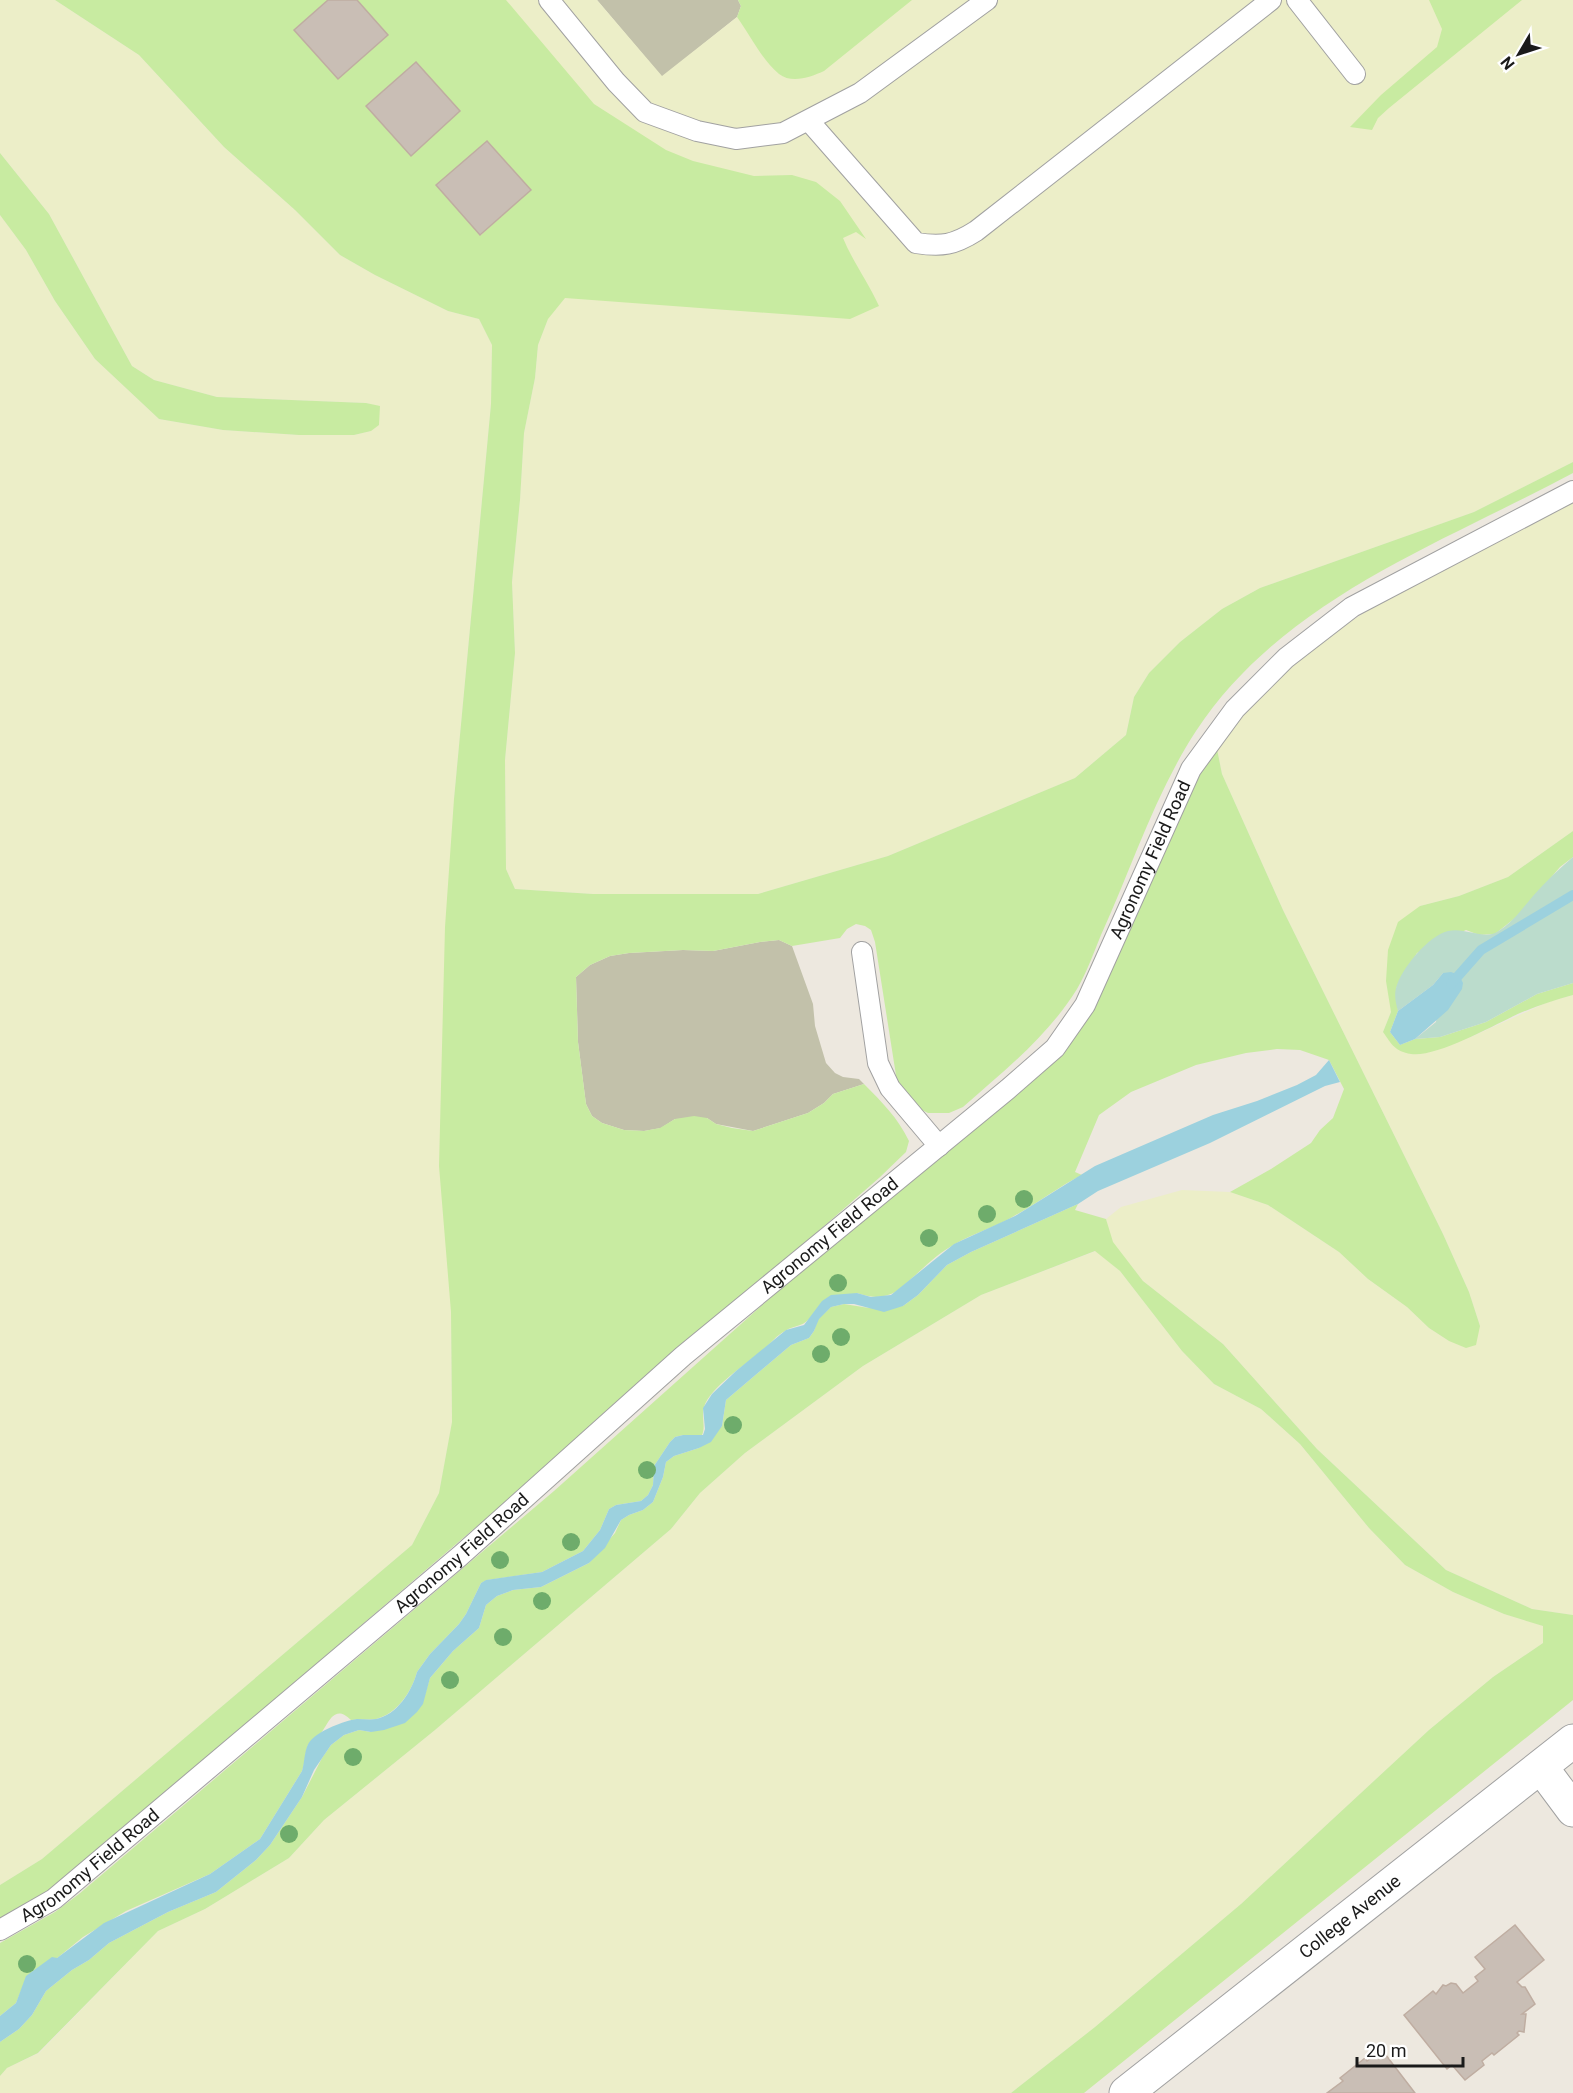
<svg xmlns="http://www.w3.org/2000/svg" width="1573" height="2093" viewBox="0 0 1573 2093" font-family="Roboto,sans-serif">
	<style>
		.construction { fill: #c2c1aa }
		.farmland { fill: #eceec8 }
		.grass { fill: #c8eba1; fill-rule: evenodd }
		.wetland { fill: #bbdccc }
		.water { fill: #9cd1de }
		.lines { fill: none; stroke-linecap: round; stroke-linejoin: round }
		.stream { stroke: #9cd1de; stroke-width: 10 }
		.building { fill: #c9beb5; stroke: #bfada1; stroke-width: 1.5 }
		.service-casing { stroke: #a1a1a1; stroke-width: 22 }
		.minor-casing { stroke: #a1a1a1; stroke-width: 35 }
		.tertiary-casing { stroke: #a1a1a1; stroke-width: 35 }
		.service { stroke: #fff; stroke-width: 20 }
		.minor { stroke: #fff; stroke-width: 33 }
		.tertiary { stroke: #fff; stroke-width: 33 }
		.tree { fill: #6eac6b }
		.labels { text-anchor: middle; stroke-width: 5; stroke-linejoin: round; paint-order: stroke }
		.street-label { font-size: 18px; fill: #1a1a1a; stroke: #fff }
	</style>
	<rect width="100%" height="100%" fill="#ede8df"/>
	<g class="construction">
		<path d="M597,0H738L741,6L737,17L662,77Z"/>
		<path d="M779,940L792,946L813,1004L815,1026L826,1063L835,1073L843,1077L859,1079L864,1084L833,1094L824,1103L808,1113L753,1131L716,1124L707,1118L675,1119L661,1128L644,1131L624,1130L602,1123L592,1116L586,1104L578,1042L576,977L590,965L610,956L629,953L683,950L713,951L760,942Z"/>
	</g>
	<g class="farmland">
		<path d="M0,0H55L139,55L224,147L295,210L340,255L375,275L448,311L479,319L492,345L491,404L454,799L451,1313L452,1423L439,1493L412,1545L42,1859L0,1885V215L26,250L55,301L95,359L159,419L223,430L299,435H354L371,431L380,407L366,403L217,397L154,380L132,366L49,214L0,153Z"/>
		<path d="M76,0H597L662,76L737,17L787,76L902,0H1573V462L1474,512L1260,588L1222,609L1180,642L1149,673L1134,697L1126,735L1075,778L888,856L758,894H593L515,889L506,869L505,760L515,653L512,582L520,500L524,433L535,378L538,345L548,319Z"/>
		<path d="M1573,498V831L1508,877L1459,896L1420,906L1391,1012L1383,1032L1426,1053L1471,1037L1548,1002L1573,995V1615L1532,1609L1446,1570L1317,1449L1223,1344L1143,1281L1112,1242L1106,1219L1121,1207L1182,1190L1230,1192L1268,1205L1339,1252L1368,1279L1407,1307L1429,1328L1449,1341L1480,1326L1469,1292L1443,1234L1283,910L1222,774L1216,744L1251,701L1294,663L1341,628L1379,603Z"/>
		<path d="M1096,1251L1120,1271L1182,1351L1214,1384L1261,1409L1300,1444L1369,1528L1405,1565L1453,1592L1504,1614L1544,1626L1543,1643L1493,1677L1429,1730L1241,1904L1095,2027L1011,2093H0V2076L7,2068L39,2053L158,1931L205,1909L289,1858L324,1820L435,1730L671,1529L700,1493L745,1453L863,1366L981,1295Z"/>
	</g>
	<g class="grass">
		<path d="M55,0H328L294,30L338,79L388,35L357,0H506L594,104L666,150L693,161L754,176L792,175L816,182L840,201L866,239L856,232L843,238C853,262 868,282 879,306L850,319L565,298L548,319L538,345L535,378L524,433L520,500L512,582L515,653L505,760L506,869L515,889L593,894H758L888,856L1075,778L1126,735L1134,697L1149,673L1180,642L1222,609L1260,588L1474,512L1573,462V473C1439,545 1283,599 1196,731C1155,794 1132,867 1101,935C1094,952 1087,972 1077,989C1048,1036 1004,1071 963,1107L949,1113H928L912,1105L898,1088L875,942L871,930L865,926L856,924L847,929L840,938L792,946L779,940L760,942L713,951L683,950L629,953L610,956L590,965L576,977L578,1042L586,1104L592,1116L602,1123L624,1130L644,1131L660,1128L675,1119L694,1116L707,1118L716,1124L732,1128L753,1131L808,1113L824,1103L833,1094L864,1084C882,1102 898,1118 909,1141L906,1152L879,1178L663,1367L61,1882L30,1905L0,1921V1885L42,1859L412,1545L439,1493L452,1422L451,1312L439,1166L445,927L454,799L491,404L492,345L479,319L448,311L375,275L340,255L295,210L224,147L139,55ZM367,106L459,111L411,156ZM487,141L530,190L481,235L437,186Z"/>
		<path d="M738,0H912L824,71C811,77 792,84 779,74C762,60 750,35 737,17L741,6Z"/>
		<path d="M1429,0H1522L1389,108L1378,118L1372,130L1350,127L1381,95L1437,47L1442,29Z"/>
		<path d="M0,153L49,214L132,366L154,380L217,397L366,403L380,406L379,425L371,431L354,435H299L223,430L159,419L95,359L55,301L26,250L0,215Z"/>
		<path d="M1216,744L1222,774L1283,910L1443,1234L1469,1292L1480,1326L1476,1345L1466,1348L1449,1341L1429,1328L1407,1307L1368,1279L1339,1252L1268,1205L1230,1192L1271,1169L1311,1143L1320,1130L1333,1118L1344,1089L1329,1060L1300,1050L1277,1049L1246,1053L1196,1065L1131,1092L1099,1115L1075,1172L1082,1175C1058,1187 1038,1203 1014,1216C996,1227 974,1233 955,1244C933,1256 916,1276 897,1291C883,1299 871,1298 857,1293L809,1319C802,1327 794,1325 785,1331C777,1335 771,1343 764,1349C748,1363 710,1387 704,1407C701,1416 706,1426 702,1435H683L675,1437L670,1442L654,1466L653,1485L648,1495L641,1501L616,1505L609,1509L600,1530L583,1551L542,1572L487,1580L481,1583L466,1614L459,1624L430,1654L417,1672C412,1691 397,1714 376,1719C368,1720 359,1719 351,1720C333,1702 328,1726 320,1734C315,1739 309,1740 307,1748C305,1755 305,1763 302,1771L260,1839L210,1874L126,1911L83,1937L56,1959L52,1958L27,1976L16,2003L0,2016V1943L55,1912L79,1894L554,1491L788,1282L1099,996L1119,954L1194,777Z"/>
		<path d="M1573,831V857L1560,867L1520,914L1495,934L1479,935L1466,930L1417,953L1396,988L1398,1011L1390,1032L1400,1045L1415,1039L1440,1037L1486,1022L1537,994L1573,983V995C1555,1000 1537,1006 1520,1013C1496,1024 1436,1058 1411,1054C1395,1051 1392,1045 1383,1032L1391,1012L1386,981L1388,950L1398,922L1420,906L1459,896L1508,877Z"/>
		<path d="M1078,1204L1075,1210L1106,1219L1113,1242L1143,1281L1223,1344L1317,1449L1446,1570L1532,1609L1573,1615V1700L1084,2093H1011L1095,2027L1241,1904L1429,1730L1493,1677L1543,1643V1626L1504,1614L1453,1592L1405,1565L1369,1528L1300,1444L1261,1409L1214,1384L1182,1351L1120,1271L1095,1251L981,1295L863,1366L745,1453L700,1493L671,1529L435,1730L324,1820L289,1858L205,1909L158,1931L38,2053L7,2068L0,2076V2042L19,2029L32,2015L46,1991L72,1970L89,1960L109,1943L168,1912L216,1892L256,1860L270,1845L302,1797L322,1758L331,1745L344,1735L359,1730L371,1732L422,1704L430,1678L453,1651L479,1628L486,1605L497,1596L513,1590L541,1587L589,1563L615,1533L621,1520L629,1515L643,1510L653,1502L663,1477L666,1462L674,1456L699,1448L722,1426L726,1400L791,1345L809,1338L814,1331L818,1319L831,1307L844,1304L869,1308L903,1306L918,1295L947,1265L971,1252Z"/>
	</g>
	<path class="wetland" d="M1573,857V983L1537,994L1486,1022L1440,1037L1415,1039L1436,1022L1443,973L1433,985L1398,1011C1396,1004 1394,996 1396,988C1401,969 1428,936 1448,931C1465,927 1484,940 1497,932C1512,923 1522,909 1533,896C1545,882 1559,869 1573,857Z"/>
	<g class="water">
		<path d="M1451,972L1459,975L1463,983L1462,989L1448,1010L1415,1039L1400,1045L1390,1032L1398,1011L1433,985L1443,973Z"/>
		<path d="M1329,1060L1340,1082L1325,1086L1210,1143L1098,1191L1078,1204L971,1252L947,1265L918,1295L903,1306L884,1312L854,1304H844L831,1307L819,1319L814,1331L809,1338L791,1345L726,1400L722,1426L711,1442L699,1448L674,1456L666,1462L663,1477L653,1502L643,1510L629,1515L621,1520L605,1548L589,1563L541,1587L513,1590L497,1596L486,1605L479,1628L453,1651L430,1678L423,1704L417,1712L405,1723L384,1730L371,1732L359,1730L344,1735L331,1745L314,1770L302,1797L270,1845L256,1860L216,1892L168,1912L109,1943L89,1960L72,1970L46,1991L32,2015L19,2029L0,2042V2016L16,2003L26,1976L52,1957L57,1958L104,1923L210,1874L260,1839L302,1771C305,1762 304,1747 311,1740C321,1730 343,1721 357,1719C363,1719 370,1720 376,1719C397,1715 412,1691 417,1672L430,1654L459,1624L466,1614L481,1583L486,1580L542,1572L583,1551L600,1530L609,1509L616,1505L641,1501L648,1495L653,1485L654,1466L670,1442L675,1437L683,1435H703L705,1429L703,1408L712,1394L736,1371L786,1330L804,1325L822,1301L831,1295L857,1293L871,1297L891,1295L954,1244L1015,1216L1095,1166L1213,1115L1257,1101L1297,1085L1316,1075Z"/>
	</g>
	<g class="lines">
		<path class="stream" d="M1451,984L1481,950L1573,895"/>
	</g>
	<g class="building">
		<path d="M328,0H357L388,35L338,79L294,30Z"/>
		<path d="M416,62L460,111L411,156L366,106Z"/>
		<path d="M487,141L531,190L480,235L436,185Z"/>
		<path d="M1515,1925L1544,1960L1517,1982L1522,1987H1525L1535,2004L1522,2014H1526L1524,2032L1519,2031L1517,2033L1519,2035L1494,2055L1492,2053L1482,2061L1484,2065L1465,2080L1452,2065L1447,2069L1404,2015L1433,1991L1436,1994L1443,1985L1446,1986L1451,1983L1456,1984L1463,1993L1478,1981L1475,1977L1485,1969L1475,1957Z"/>
		<path d="M1382,2050L1415,2093H1327L1343,2081L1340,2078L1365,2058L1367,2061Z"/>
	</g>
	<g class="lines">
		<g class="service-casing">
			<g id="service">
				<path d="M549,0L616,82L645,112L697,131L736,139L783,133L860,93L987,0"/>
				<path d="M1297,0L1355,74"/>
				<path d="M809,121L916,243C942,247 954,245 976,231L1271,0"/>
				<path d="M862,952L878,1063L890,1088L939,1146"/>
				<path id="s1" d="M0,1930L54,1899L460,1556L683,1356L1008,1089L1055,1048L1085,1005L1191,769L1235,709L1286,658L1352,607L1573,491"/>
			</g>
		</g>
		<g class="minor-casing">
			<path id="minor" d="M1541,1767L1573,1810"/>
		</g>
		<g class="tertiary-casing">
			<g id="tertiary">
				<path id="s2" d="M1126,2093L1573,1741"/>
			</g>
		</g>
		<use href="#service" class="service"/>
		<use href="#minor" class="minor"/>
		<use href="#tertiary" class="tertiary"/>
	</g>
	<g class="tree">
		<circle cx="1024" cy="1199" r="9"/>
		<circle cx="987" cy="1214" r="9"/>
		<circle cx="929" cy="1238" r="9"/>
		<circle cx="838" cy="1283" r="9"/>
		<circle cx="841" cy="1337" r="9"/>
		<circle cx="821" cy="1354" r="9"/>
		<circle cx="733" cy="1425" r="9"/>
		<circle cx="647" cy="1470" r="9"/>
		<circle cx="571" cy="1542" r="9"/>
		<circle cx="500" cy="1560" r="9"/>
		<circle cx="542" cy="1601" r="9"/>
		<circle cx="503" cy="1637" r="9"/>
		<circle cx="450" cy="1680" r="9"/>
		<circle cx="353" cy="1757" r="9"/>
		<circle cx="289" cy="1834" r="9"/>
		<circle cx="27" cy="1964" r="9"/>
	</g>
	<g class="labels">
		<g class="street-label">
			<text dy="6" stroke="none"><textPath href="#s1" startOffset="1588">Agronomy Field Road</textPath></text>
			<text dy="6" stroke="none"><textPath href="#s1" startOffset="1083">Agronomy Field Road</textPath></text>
			<text dy="6" stroke="none"><textPath href="#s1" startOffset="597">Agronomy Field Road</textPath></text>
			<text dy="6" stroke="none"><textPath href="#s1" startOffset="111">Agronomy Field Road</textPath></text>
			<text dy="6" stroke="none"><textPath href="#s2" startOffset="285">College Avenue</textPath></text>
		</g>
	</g>
	<g transform="translate(1519 54) rotate(231)" stroke="#ffffff" stroke-width="4.5" paint-order="stroke">
	<path d="M0-4.5L10 22L0 15L-10 22Z" fill="#1a1a1a"/>
	<text y="-9" font-size="16" font-weight="bold" text-anchor="middle" fill="#1a1a1a">N</text>
	</g>
	<path d="M1357 2057v9h106v-9" fill="none" stroke="#1a1a1a" stroke-width="3"/>
	<text x="1366" y="2057" font-size="18" fill="#1a1a1a" stroke="#ffffff" stroke-width="4.5" paint-order="stroke">20 m</text>
</svg>
